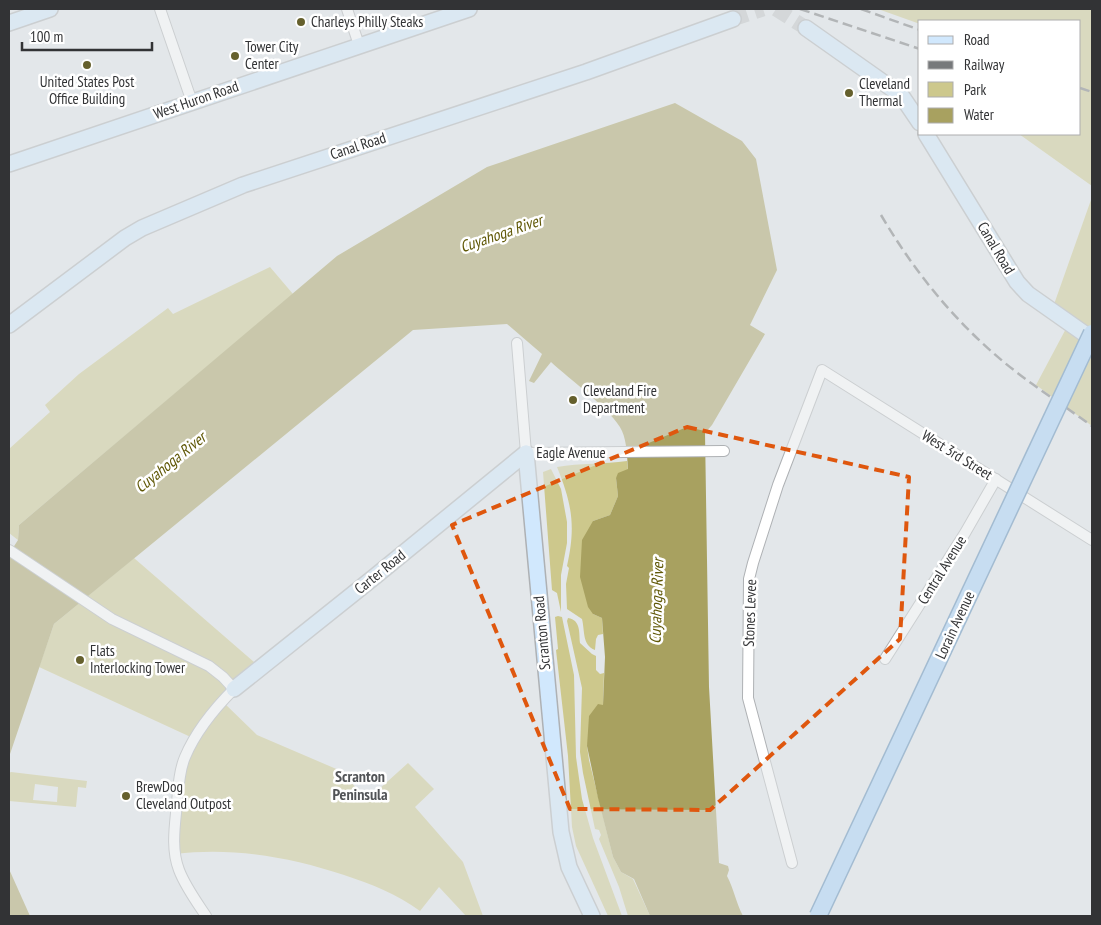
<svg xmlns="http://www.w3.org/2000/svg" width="1101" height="925" viewBox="0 0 1101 925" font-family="'PT Sans Narrow',sans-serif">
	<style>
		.green { fill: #cdc88c; fill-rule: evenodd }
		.water { fill: #a8a160 }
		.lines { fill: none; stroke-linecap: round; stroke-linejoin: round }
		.secondary-tunnel { stroke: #c0c3c6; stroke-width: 15; stroke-dasharray: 15 8; stroke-linecap: butt }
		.street-casing { stroke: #aeb1b4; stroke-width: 12 }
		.secondary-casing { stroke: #aeb1b4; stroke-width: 18 }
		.street { stroke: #fff; stroke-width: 10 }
		.secondary { stroke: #d1e8fd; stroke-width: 15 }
		.rail { stroke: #77797b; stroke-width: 2.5; stroke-dasharray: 10 5; stroke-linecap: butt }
		.primary-bridge-casing { stroke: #5486b4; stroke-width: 19; stroke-linecap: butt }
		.primary-bridge { stroke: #a4d1fb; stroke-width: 16 }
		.marked { fill: none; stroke: #df570e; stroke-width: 4; stroke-dasharray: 10 6; stroke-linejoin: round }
		.poi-dot { fill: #65602d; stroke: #fff; stroke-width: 2 }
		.labels { text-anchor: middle; stroke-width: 5; stroke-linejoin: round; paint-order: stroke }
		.poi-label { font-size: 15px; fill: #323335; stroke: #fff; text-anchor: start }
		.street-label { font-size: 15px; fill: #323335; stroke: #fff }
		.water-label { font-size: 16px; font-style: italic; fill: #605806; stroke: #fff }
		.neighbourhood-label { font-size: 16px; font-weight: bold; fill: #525457; stroke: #fff }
	</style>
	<rect width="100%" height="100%" fill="#e3e7ea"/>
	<g class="green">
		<path d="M878,9H1092V186L1019,134H1080V21H920V24Z"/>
		<path d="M1092,197V426L1036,385L1069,323L1052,310Z"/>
		<path d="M270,267L293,294L19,525L18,540L9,533V449L50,412L45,405L79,374L168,308L173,314Z"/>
		<path d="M627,461L628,470L616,478L618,496L610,515L593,521V614L602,618L603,634L598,635L596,639L595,650C582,645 585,631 582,619L567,609L566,584L569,568L567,566C576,526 572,504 557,467C580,463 604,464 627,461Z"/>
		<path d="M551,469L561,489L567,522V543L561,575V612L557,593L552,590L543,472Z"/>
		<path d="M134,558L261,668L222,701L257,735L341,771L367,800L408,763L434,789L415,807L463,862L483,916H466L439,887L420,911C397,894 371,884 344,875C289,857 233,847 175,854L177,799L195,739L39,667L54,624Z"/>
		<path d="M558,616L562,617L574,675L576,757L582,799L593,838L622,916H608L576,846L572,827L568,756L556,650L558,649L555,617Z"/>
		<path d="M568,618C581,620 579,633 580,643L592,654L596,656V670L600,674L604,673L603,705L587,746L589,760L613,857L621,872L633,879L650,916H628L619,887L599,839L601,835L599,830L595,829L583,773L580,752L582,688L567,621Z"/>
		<path d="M11,772L87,781L86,788L78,787L76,807L9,801V773ZM35,784L58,787L57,802L33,800Z"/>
	</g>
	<g class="water">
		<path d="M675,103L742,141L756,159L777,270L750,325L765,334L712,425L705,433L709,687L719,863L728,866L729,870L727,876C734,889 736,903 743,916H650L634,879L621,872L613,857L598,798L587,746L589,716L598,704L603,705L605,657L602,618L593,614L588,607L580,577L582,540L593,521L610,515L618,496L616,478L618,473L628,469C627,457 627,442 622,431C613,411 568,378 551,362L534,383L529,381L542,354L507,324L413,330L54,624L9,757V554L18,540L19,525L337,256L487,167Z"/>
		<path d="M9,869L30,916H9Z"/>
	</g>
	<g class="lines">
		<g class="secondary-tunnel">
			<path d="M776,9L806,28"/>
			<path d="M733,19L763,9"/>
		</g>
		<g class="street-casing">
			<g id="street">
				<path d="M160,9L192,102"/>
				<path d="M347,9L359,45"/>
				<path d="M517,343L526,453L724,451"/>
				<path d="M9,550L112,619L209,666L223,677L234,689C214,709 196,731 185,757C178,773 178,796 176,813C174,832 172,852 179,870C185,886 196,901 206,916"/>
				<path d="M885,659L965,533L996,479"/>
				<path d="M792,863L748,698L749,579L753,563L778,485L822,370L1092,540"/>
			</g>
		</g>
		<g class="secondary-casing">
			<g id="secondary">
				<path d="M9,23L50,9"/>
				<path d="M806,28L901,95L920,123"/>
				<path d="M926,134L1017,282L1028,294L1092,339"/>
				<path d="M9,164L469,9"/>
				<path d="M9,325L125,238L142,228L243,185L586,72L733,19"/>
				<path d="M526,453L561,832L569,867L592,916"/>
				<path d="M234,689L373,578L526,453"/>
			</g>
		</g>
		<use href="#street" class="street"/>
		<use href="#secondary" class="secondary"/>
		<g class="rail">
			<path d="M800,9L920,49"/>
			<path d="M861,9L920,30"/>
			<path d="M1080,88L1092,92"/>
			<path d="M881,215C911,266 947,312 991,351C1022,379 1059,402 1092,426"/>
		</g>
		<g class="primary-bridge-casing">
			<path id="primary-bridge" d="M818,916L1092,333"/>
		</g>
		<use href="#primary-bridge" class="primary-bridge"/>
	</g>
	<path d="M0 0H1101V925H0ZM687,427L909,477L900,639L710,810L570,809L452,525Z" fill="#e3e7ea" fill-opacity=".55" fill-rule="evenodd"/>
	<path class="marked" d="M687,427L909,477L900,639L710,810L570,809L452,525Z"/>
	<g class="poi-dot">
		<circle cx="301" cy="22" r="5"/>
		<circle cx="235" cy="56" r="5"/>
		<circle cx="87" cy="65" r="5"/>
		<circle cx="849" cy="93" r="5"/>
		<circle cx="573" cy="400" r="5"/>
		<circle cx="80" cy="660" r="5"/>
		<circle cx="126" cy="796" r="5"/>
	</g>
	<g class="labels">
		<g class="poi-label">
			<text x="311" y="27">Charleys Philly Steaks</text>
			<text x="245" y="52">Tower City<tspan x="245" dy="17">Center</tspan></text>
			<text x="87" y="87" text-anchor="middle">United States Post<tspan x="87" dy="17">Office Building</tspan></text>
			<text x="859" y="89">Cleveland<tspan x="859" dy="17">Thermal</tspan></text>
			<text x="583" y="396">Cleveland Fire<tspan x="583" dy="17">Department</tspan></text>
			<text x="90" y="656">Flats<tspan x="90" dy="17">Interlocking Tower</tspan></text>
			<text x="136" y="792">BrewDog<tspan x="136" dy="17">Cleveland Outpost</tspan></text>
		</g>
		<g class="street-label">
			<text transform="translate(196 100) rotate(-19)" y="5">West Huron Road</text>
			<text transform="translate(358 146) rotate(-18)" y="5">Canal Road</text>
			<text transform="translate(996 248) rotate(59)" y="5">Canal Road</text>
			<text x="571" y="458">Eagle Avenue</text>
			<text transform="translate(957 455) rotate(32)" y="5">West 3rd Street</text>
			<text transform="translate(942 570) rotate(-58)" y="5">Central Avenue</text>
			<text transform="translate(380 572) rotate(-39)" y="5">Carter Road</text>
			<text transform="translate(750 613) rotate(-88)" y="5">Stones Levee</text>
			<text transform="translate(955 625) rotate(-65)" y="5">Lorain Avenue</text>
			<text transform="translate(542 633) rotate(-95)" y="5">Scranton Road</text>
		</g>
		<g class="water-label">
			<text transform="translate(501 233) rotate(-19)" y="6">Cuyahoga River</text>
			<text transform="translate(170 462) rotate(-39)" y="6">Cuyahoga River</text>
			<text transform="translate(656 601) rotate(-88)" y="6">Cuyahoga River</text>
		</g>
		<g class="neighbourhood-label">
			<text x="360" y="782">Scranton<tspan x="360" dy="18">Peninsula</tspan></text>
		</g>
	</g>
	<rect width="1101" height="925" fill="none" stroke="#323335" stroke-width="20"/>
	<rect x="918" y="20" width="162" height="115" fill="#ffffff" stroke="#adadae"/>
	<rect x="928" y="36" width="25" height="8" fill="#d1e8fd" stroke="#adadae"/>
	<text x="964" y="45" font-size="15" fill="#323335">Road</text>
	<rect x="928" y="61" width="25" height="8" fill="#77797b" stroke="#adadae"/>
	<text x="964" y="70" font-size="15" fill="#323335">Railway</text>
	<rect x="928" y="82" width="25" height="15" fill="#cdc88c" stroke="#adadae"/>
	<text x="964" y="95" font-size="15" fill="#323335">Park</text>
	<rect x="928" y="108" width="25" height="15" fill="#a8a160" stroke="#adadae"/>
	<text x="964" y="120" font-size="15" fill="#323335">Water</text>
	<path d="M22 42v8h130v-8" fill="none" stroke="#323335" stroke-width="2.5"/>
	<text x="30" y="42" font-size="15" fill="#323335" stroke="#ffffff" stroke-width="4" paint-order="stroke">100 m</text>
</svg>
